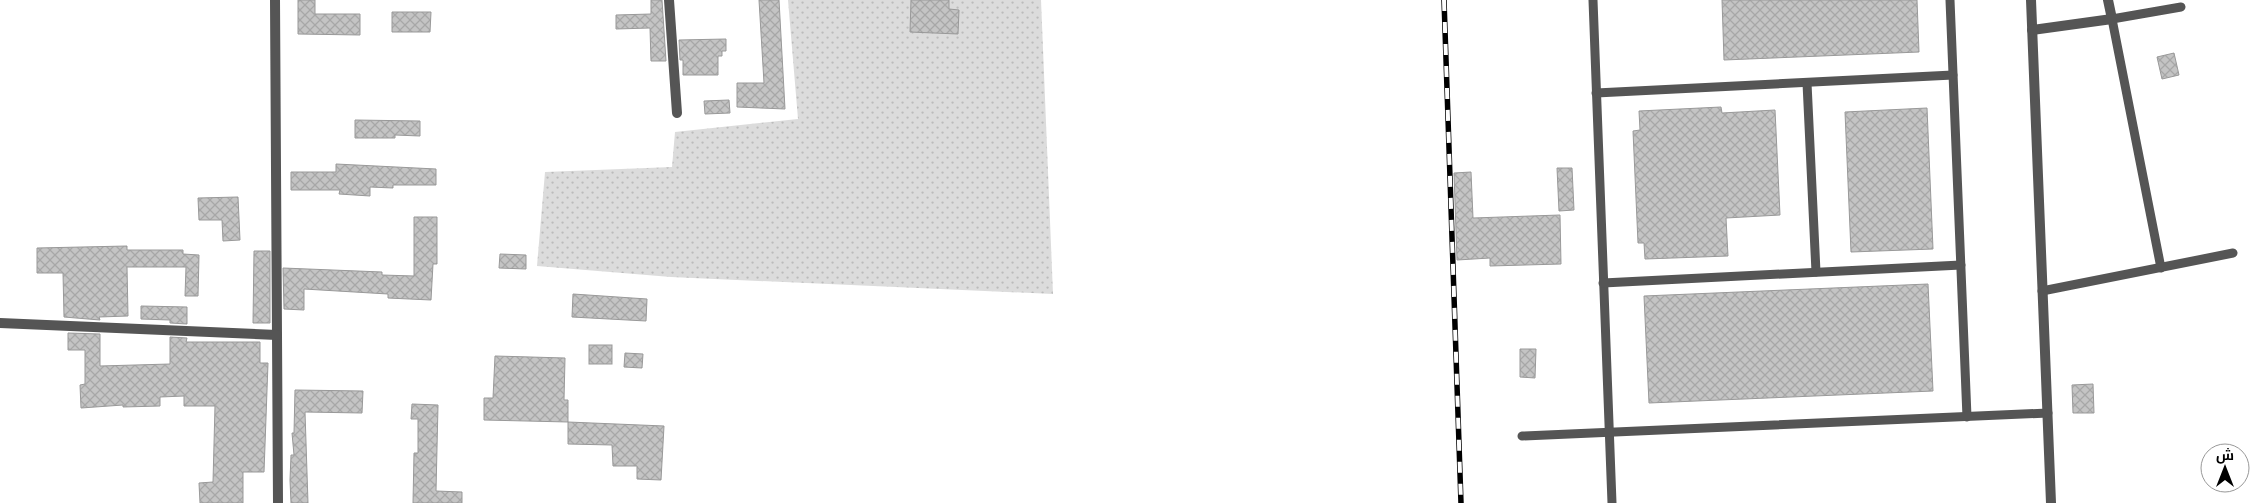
<svg xmlns="http://www.w3.org/2000/svg" width="2260" height="503" viewBox="0 0 2260 503" font-family="'Fira Sans Condensed',Cairo,sans-serif">
	<style>
		.grass { fill: url(#grass-dots) }
		.building { fill: url(#building-cross-hatch); stroke: #999 }
		.lines { fill: none; stroke-linecap: round; stroke-linejoin: round }
		.service { stroke: #555; stroke-width: 9 }
		.minor { stroke: #555; stroke-width: 10 }
		.rail-casing { stroke: #000; stroke-width: 5.5 }
		.rail { stroke: #fff; stroke-width: 4; stroke-dasharray: 11; stroke-linecap: butt }
	</style>
	<defs>
		<pattern id="grass-dots" width="8" height="8" patternUnits="userSpaceOnUse" patternTransform="scale(1.25)"><rect width="8" height="8" fill="#dcdcdc"/><path d="M2 2h.1M6 6h.1" fill="none" stroke="#bbb" stroke-width="1.8" stroke-linecap="round"/></pattern>
		<pattern id="building-cross-hatch" width="8" height="8" patternUnits="userSpaceOnUse" patternTransform="scale(1.25)"><rect width="8" height="8" fill="#c4c4c4"/><path d="M0 0l8 8M0 8l8-8" fill="none" stroke="#a7a7a7"/></pattern>
	</defs>
	<rect width="100%" height="100%" fill="#fff"/>
	<path class="grass" d="M788,0H1041L1053,294L671,277L537,266L545,172L672,167L675,132L798,119Z"/>
	<g class="building">
		<path d="M298,0H315V14H360V35L298,34Z"/>
		<path d="M651,0H662L666,61H651L650,28L616,29V15L651,14Z"/>
		<path d="M759,0H779L785,109L737,107V83H764Z"/>
		<path d="M911,0H949V9L959,10L958,34L910,32Z"/>
		<path d="M1722,0H1917L1919,52L1724,60Z"/>
		<path d="M392,12H431L430,32H392Z"/>
		<path d="M726,39V51H722V56H718V75H683V60H680L679,40Z"/>
		<path d="M2174,53L2179,75L2162,79L2157,57Z"/>
		<path d="M729,100L730,113L705,114L704,101Z"/>
		<path d="M1721,107L1722,113L1775,110L1780,215L1726,218L1728,256L1645,259L1644,243H1638L1633,131L1640,130L1639,111Z"/>
		<path d="M1927,108L1933,249L1851,252L1845,112Z"/>
		<path d="M355,120L420,121V136L395,135V138H355Z"/>
		<path d="M336,164L436,169V185H393V188L370,187V196L339,194L340,190H291V172H336Z"/>
		<path d="M1557,168H1572L1574,210L1559,211Z"/>
		<path d="M1471,172L1473,218L1560,215L1561,264L1490,266V258L1457,260L1454,173Z"/>
		<path d="M238,197L240,240L223,241L222,220H199L198,198Z"/>
		<path d="M414,217H437V264H433L431,300L388,298V294L304,289V310L284,309L283,268L382,272V275L414,276Z"/>
		<path d="M127,246V250H183V254L199,255L198,296H185L186,267H127L128,316L99,317L100,320L64,317L63,273H37V248Z"/>
		<path d="M254,251H270V323H253Z"/>
		<path d="M500,254L526,255V269L499,268Z"/>
		<path d="M1928,284L1933,391L1649,403L1644,296Z"/>
		<path d="M573,294L647,299L646,321L572,317Z"/>
		<path d="M141,306L187,307V324L170,323V320L141,319Z"/>
		<path d="M68,333L100,334V366L170,364V337L187,338L186,342H260V363H268L264,472H243V503H200L199,483L213,482L215,406H184V396L160,397V406L123,407V405L81,408L80,385L85,384V350H68Z"/>
		<rect x="589" y="345" width="23" height="19"/>
		<path d="M1520,349H1536L1535,378L1520,377Z"/>
		<path d="M625,353L643,354L642,368L624,367Z"/>
		<path d="M495,356L565,358L564,400H568V422L484,420V398H493Z"/>
		<path d="M2093,384L2094,413H2073L2072,385Z"/>
		<path d="M295,390L363,391L362,413L305,412L308,503H291L290,480L291,455H294L292,433H294Z"/>
		<path d="M412,404L438,405L436,491L462,492V503H413L414,453H418V419H411Z"/>
		<path d="M568,422L664,426L661,480L637,479V466H613L612,445L568,444Z"/>
	</g>
	<g class="lines">
		<g class="service">
			<path d="M1593,0L1612,503"/>
			<path d="M1950,0L1967,417"/>
			<path d="M1807,83L1816,272"/>
			<path d="M1596,93L1953,75"/>
			<path d="M2161,268L2112,19L2181,7"/>
			<path d="M1603,283L1961,265"/>
			<path d="M2042,291L2233,253"/>
			<path d="M1522,436L2048,413"/>
		</g>
		<g class="minor">
			<path d="M275,0L278,503"/>
			<path d="M669,0L677,113"/>
			<path d="M2031,0L2051,503"/>
			<path d="M2032,30L2112,19L2108,0"/>
			<path d="M0,323L277,335"/>
		</g>
		<g class="rail-casing">
			<path id="rail" d="M1444,0L1461,503"/>
		</g>
		<use href="#rail" class="rail"/>
	</g>
	<g transform="translate(2225 468)"><circle r="24" fill="#ffffff" stroke="#999999"/>
	<path d="M0-4L9 19L0 12L-9 19Z" fill="#000000"/>
	<text y="-8" font-size="14" font-weight="bold" text-anchor="middle" fill="#000000">ش</text>
	</g>
</svg>
